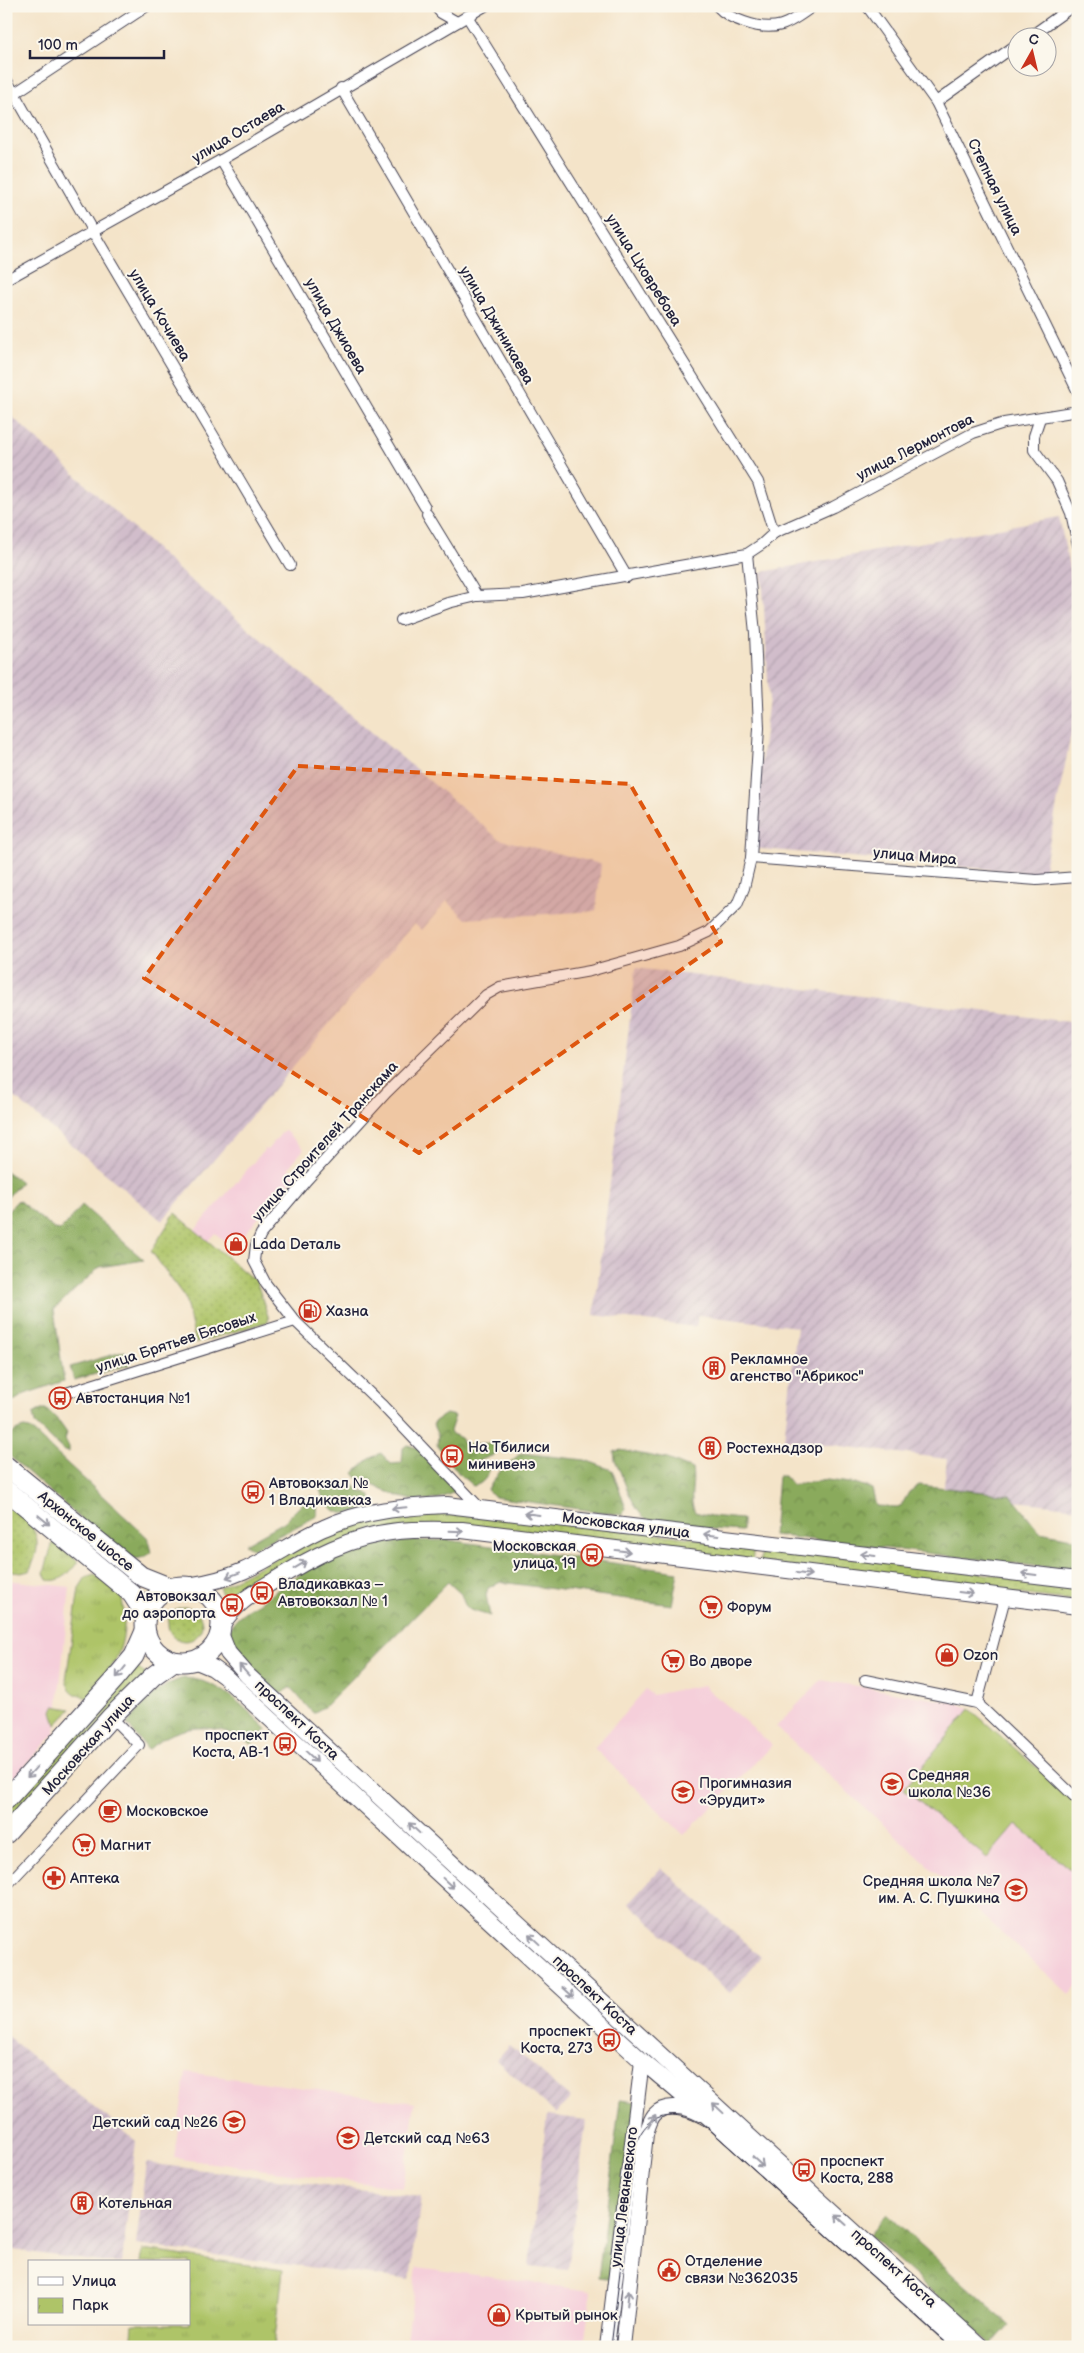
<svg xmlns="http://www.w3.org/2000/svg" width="1084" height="2353" viewBox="0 0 1084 2353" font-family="'Balsamiq Sans',sans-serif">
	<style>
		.built { fill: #f5cfda }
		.industrial { fill: url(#industrial-furrows) }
		.grass { fill: url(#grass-dots); stroke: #687352 }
		.forest { fill: url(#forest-crowns); stroke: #56664c }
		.park { fill: url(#park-tufts); stroke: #687352 }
		.pitch { fill: #aec468; stroke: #687352 }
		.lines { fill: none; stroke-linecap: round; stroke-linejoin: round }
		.street-casing { stroke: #423f50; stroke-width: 12 }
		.secondary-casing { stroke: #423f50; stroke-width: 16 }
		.primary-casing { stroke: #423f50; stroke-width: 18 }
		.highway-casing { stroke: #423f50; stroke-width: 21 }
		.street { stroke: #fff; stroke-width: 10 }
		.secondary { stroke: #fff; stroke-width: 14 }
		.primary { stroke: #fff; stroke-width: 16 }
		.highway { stroke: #fff; stroke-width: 19 }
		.tram { stroke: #22223b; stroke-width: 1 }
		.oneway { stroke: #9c9ca7 }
		.marked { fill: #de560e; fill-opacity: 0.2; stroke: #de560e; stroke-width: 4; stroke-dasharray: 10 6; stroke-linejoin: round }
		.labels { text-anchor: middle; stroke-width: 4; stroke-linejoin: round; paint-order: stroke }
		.street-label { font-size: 15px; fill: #22223b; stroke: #fbf7ec }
		.poi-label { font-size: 15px; fill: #22223b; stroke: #fbf7ec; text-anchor: start }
	</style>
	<defs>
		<pattern id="industrial-furrows" width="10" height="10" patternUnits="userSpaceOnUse" patternTransform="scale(1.25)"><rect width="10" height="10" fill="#d1bdcb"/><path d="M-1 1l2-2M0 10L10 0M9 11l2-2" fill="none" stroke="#b3a2af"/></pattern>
		<pattern id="grass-dots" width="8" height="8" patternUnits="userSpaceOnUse" patternTransform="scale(1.25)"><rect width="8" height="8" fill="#aec468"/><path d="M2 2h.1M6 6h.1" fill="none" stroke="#95a85b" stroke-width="1.8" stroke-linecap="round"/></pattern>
		<pattern id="forest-crowns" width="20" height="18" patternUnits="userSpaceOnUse" patternTransform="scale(1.25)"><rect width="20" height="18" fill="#8aaa5c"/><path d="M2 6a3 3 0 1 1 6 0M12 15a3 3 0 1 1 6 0" fill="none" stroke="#708a4d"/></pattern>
		<pattern id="park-tufts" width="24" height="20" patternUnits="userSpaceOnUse" patternTransform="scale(1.25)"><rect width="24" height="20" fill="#aec468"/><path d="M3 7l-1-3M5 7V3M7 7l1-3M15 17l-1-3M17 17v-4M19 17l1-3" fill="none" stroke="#95a85b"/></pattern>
	</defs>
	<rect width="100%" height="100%" fill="#fbf7ec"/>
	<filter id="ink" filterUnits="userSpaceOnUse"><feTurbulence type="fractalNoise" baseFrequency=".02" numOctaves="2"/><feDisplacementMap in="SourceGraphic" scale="10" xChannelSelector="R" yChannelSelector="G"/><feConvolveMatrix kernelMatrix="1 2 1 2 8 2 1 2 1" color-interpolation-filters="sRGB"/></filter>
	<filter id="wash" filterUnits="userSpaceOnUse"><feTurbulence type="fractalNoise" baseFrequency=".0096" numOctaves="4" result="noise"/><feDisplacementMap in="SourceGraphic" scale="20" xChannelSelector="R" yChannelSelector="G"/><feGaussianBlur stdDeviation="1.12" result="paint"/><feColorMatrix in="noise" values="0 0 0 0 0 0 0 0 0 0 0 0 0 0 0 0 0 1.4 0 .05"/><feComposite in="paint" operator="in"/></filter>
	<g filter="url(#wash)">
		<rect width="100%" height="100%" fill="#f4e4c9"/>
		<g class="built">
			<path d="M284,1130L304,1149L288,1168L296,1175L242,1237L246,1240L236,1251L215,1233L208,1241L195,1230L265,1149L267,1150Z"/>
			<path d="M6,1580L70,1587L55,1733L6,1787Z"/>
			<path d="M821,1680L957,1703L970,1709L1078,1804V1984L1069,1994L776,1727Z"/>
			<path d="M703,1685L772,1745L684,1835L594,1748L646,1689L652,1695Z"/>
			<path d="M186,2072L415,2103L403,2188L174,2158Z"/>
			<path d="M417,2267L591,2291L584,2347H460L407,2339Z"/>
		</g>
		<g class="industrial">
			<path d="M6,411L182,573L499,839L601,864L596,911L466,919L447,901L422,930L414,924L162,1221L6,1090Z"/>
			<path d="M1059,517L1078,611V700L1043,874L751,848L769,698L762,572Z"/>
			<path d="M636,968L1078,1023V1508L943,1493L947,1459L784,1439L797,1327L698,1315L696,1327L594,1315Z"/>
			<path d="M661,1868L761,1957L730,1993L629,1903Z"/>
			<path d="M6,2035L136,2141L122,2262H101L6,2249Z"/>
			<path d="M510,2045L570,2098L556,2114L496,2060Z"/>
			<path d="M547,2115L586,2120L568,2270L529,2266Z"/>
			<path d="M146,2163L421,2197L410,2280L136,2245Z"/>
		</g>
		<g class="grass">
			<path d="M175,1213L249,1276L256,1280L269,1319L267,1322L196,1343L185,1298L151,1251Z"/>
			<path d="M6,1502C31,1521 48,1537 29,1571L21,1573L6,1571Z"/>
			<path d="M470,1510L754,1546L752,1563L455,1524L318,1549L227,1604L219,1588L330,1529L384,1514Z"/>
			<path d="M762,1547L1078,1585V1601L760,1563Z"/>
			<circle cx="185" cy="1624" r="17"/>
			<path d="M135,1665L147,1675L6,1829V1809Z"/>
		</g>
		<g class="forest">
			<path d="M6,1171L21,1182L6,1199Z"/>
			<path d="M18,1200L54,1229L61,1230L82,1205L144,1260L100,1267L54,1309L64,1381L25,1394L6,1406V1213Z"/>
			<path d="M125,1351L129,1365L74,1380L70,1367Z"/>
			<path d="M42,1409H46L57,1419L67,1433L65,1439L69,1447V1452L64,1451L35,1424L33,1414Z"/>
			<path d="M446,1414L455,1416L450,1431L452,1434L461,1438L462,1443C474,1446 487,1440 497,1446L494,1455L476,1462L491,1465C488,1476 484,1484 473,1486L460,1475L437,1445L438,1436L433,1425L435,1421Z"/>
			<path d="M24,1428L30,1429L148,1538L151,1553C141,1560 133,1560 123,1556L6,1453C6,1440 10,1431 24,1428Z"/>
			<path d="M407,1445L418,1448L455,1486L454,1492C418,1512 391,1493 358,1478L354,1473L368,1460L381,1453L391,1464L402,1463L403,1448Z"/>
			<path d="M620,1450L668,1459L692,1469C695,1484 688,1499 695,1512L711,1516L742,1519V1531C725,1530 656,1526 645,1518C633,1510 622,1474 615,1460L614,1452Z"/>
			<path d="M521,1453L585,1460L612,1470L626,1508L622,1515L494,1497L487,1490L501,1470Z"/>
			<path d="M778,1476H784L792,1485L827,1480L858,1484L872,1489L876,1506L897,1507L901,1506L909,1492L919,1485L1011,1495L1040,1532L1078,1539V1571L773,1535Z"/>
			<path d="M343,1482L347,1486L353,1484L360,1492H366L371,1496V1508C349,1512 338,1521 325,1499C322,1494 320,1493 320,1488Z"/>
			<path d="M310,1496L318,1499L317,1516L253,1549L245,1544L284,1522Z"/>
			<path d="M448,1540L678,1572L672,1605L501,1582L488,1588L486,1595L490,1616L470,1610L465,1605L461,1594L448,1582L324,1707L313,1713L290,1687L277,1696C260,1679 231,1659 230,1633C229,1618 250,1609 260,1602C282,1587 304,1570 328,1558C365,1541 408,1541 448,1540Z"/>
			<path d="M184,1678C221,1680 241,1705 267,1729L252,1744C217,1722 180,1721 148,1750L127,1724C144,1704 158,1685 184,1678Z"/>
			<path d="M620,2100L636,2102L614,2280L598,2278Z"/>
			<path d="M887,2214L1009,2325L991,2345L869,2234Z"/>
		</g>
		<g class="park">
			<path d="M53,1541L78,1561C71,1573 60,1583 47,1580L44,1573Z"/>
			<path d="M94,1574L121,1594C131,1641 117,1662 91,1698C78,1697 69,1693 66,1680L79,1588L86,1577Z"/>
			<path d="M54,1706L71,1709L56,1725L52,1711Z"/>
			<path d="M143,2250L283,2270L274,2347H131L133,2324H189V2262H141Z"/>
		</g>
		<path class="pitch" d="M970,1709L1078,1804V1876L1016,1824L987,1858L904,1789Z"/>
	</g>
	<g filter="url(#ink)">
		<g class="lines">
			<g class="street-casing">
				<g id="street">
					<path d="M435,6L441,13L457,22"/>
					<path d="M717,6C725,15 733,18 744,22C775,33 788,25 813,6"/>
					<path d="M867,6L936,102L1078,392"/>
					<path d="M1028,38L1073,6"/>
					<path d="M6,79L93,232L290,565"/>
					<path d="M341,88L627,577"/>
					<path d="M6,99L147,6"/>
					<path d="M936,102L1016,45"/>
					<path d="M221,160L425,507"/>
					<path d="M6,280L221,160L485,6"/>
					<path d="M1040,418L1034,436V450L1057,481L1071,513L1078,545"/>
					<path d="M427,514L477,596"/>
					<path d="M774,533L833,507L973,433L1004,423L1078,411"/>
					<path d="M401,620L448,603L477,596L523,594L747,554L762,544L774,533L758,482L467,16"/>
					<path d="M751,858L1037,880L1078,877"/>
					<path d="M66,1393L295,1321"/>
					<path d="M480,1508L381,1404L295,1321L266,1284L254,1261L256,1245L261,1234L305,1182L386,1093L486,995L500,987L590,971L679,946L709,932L737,905L744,888L751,858L759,728L755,633L747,554"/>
					<path d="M865,1680L977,1703L1005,1598"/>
					<path d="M977,1703L1078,1800"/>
					<path d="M6,1886L139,1745L111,1717"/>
				</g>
			</g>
			<g class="secondary-casing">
				<g id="secondary">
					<path d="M607,2347L642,2061"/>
					<path d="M623,2347L646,2134C648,2128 650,2120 654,2115C665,2102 687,2107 700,2114"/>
				</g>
			</g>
			<g class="primary-casing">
				<g id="primary">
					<path d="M188,1586C207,1583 225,1579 243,1571C271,1559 296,1540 324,1528C363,1510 404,1507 447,1505L1078,1580"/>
					<path d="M221,1626C233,1605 252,1594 272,1582C311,1557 351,1536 398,1531C419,1529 441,1530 462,1530L1078,1606"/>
					<path d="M220,1633L228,1653L247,1675L754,2141L981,2347"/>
					<path d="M194,1660L213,1668L224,1676L642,2061L712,2120L963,2347"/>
				</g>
			</g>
			<g class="highway-casing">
				<g id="highway">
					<path d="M6,1466L141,1576L171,1588"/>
					<path d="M6,1490L132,1594L145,1614"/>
					<circle cx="183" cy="1624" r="38"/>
					<path d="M6,1800L114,1680L134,1656L145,1631"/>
					<path d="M6,1834L111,1717L153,1676L174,1661"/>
				</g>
			</g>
			<use href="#street" class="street"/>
			<use href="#secondary" class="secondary"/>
			<use href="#primary" class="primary"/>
			<use href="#highway" class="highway"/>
			<path class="tram" d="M611,2347L635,2146C648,2108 678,2109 708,2128L951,2347"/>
		</g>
		<defs><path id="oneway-shaft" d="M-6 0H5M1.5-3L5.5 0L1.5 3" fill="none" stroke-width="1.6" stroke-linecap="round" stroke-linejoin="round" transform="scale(1.25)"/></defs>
		<g class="oneway">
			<use href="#oneway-shaft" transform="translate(399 1508) rotate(175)"/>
			<use href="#oneway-shaft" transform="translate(532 1514) rotate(-173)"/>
			<use href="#oneway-shaft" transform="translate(44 1520) rotate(40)"/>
			<use href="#oneway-shaft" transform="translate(456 1531) rotate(2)"/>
			<use href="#oneway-shaft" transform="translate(711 1535) rotate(-173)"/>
			<use href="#oneway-shaft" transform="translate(623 1551) rotate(7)"/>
			<use href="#oneway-shaft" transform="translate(868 1555) rotate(-173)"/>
			<use href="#oneway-shaft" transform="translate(300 1565) rotate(-31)"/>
			<use href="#oneway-shaft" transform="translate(804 1574) rotate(7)"/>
			<use href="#oneway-shaft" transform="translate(1029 1574) rotate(-173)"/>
			<use href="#oneway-shaft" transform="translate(233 1575) rotate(159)"/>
			<use href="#oneway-shaft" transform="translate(966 1593) rotate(7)"/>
			<use href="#oneway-shaft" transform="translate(244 1670) rotate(-131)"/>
			<use href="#oneway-shaft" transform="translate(121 1672) rotate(129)"/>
			<use href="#oneway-shaft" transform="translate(312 1757) rotate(43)"/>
			<use href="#oneway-shaft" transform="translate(32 1772) rotate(132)"/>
			<use href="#oneway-shaft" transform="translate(414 1828) rotate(-137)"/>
			<use href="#oneway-shaft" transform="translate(448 1883) rotate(43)"/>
			<use href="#oneway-shaft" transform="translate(534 1939) rotate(-137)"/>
			<use href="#oneway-shaft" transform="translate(568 1992) rotate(42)"/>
			<use href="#oneway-shaft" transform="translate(718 2108) rotate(-137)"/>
			<use href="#oneway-shaft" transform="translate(652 2121) rotate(-61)"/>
			<use href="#oneway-shaft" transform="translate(758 2162) rotate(42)"/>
			<use href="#oneway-shaft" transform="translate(841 2220) rotate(-138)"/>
			<use href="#oneway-shaft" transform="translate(628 2298) rotate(-84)"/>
		</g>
	</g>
	<path class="marked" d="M298,766L630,784L721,942L419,1153L144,978Z"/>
	<defs>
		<g id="shop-ring" transform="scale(1.125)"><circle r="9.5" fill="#fbf7ec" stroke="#c8321e" stroke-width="1.5"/><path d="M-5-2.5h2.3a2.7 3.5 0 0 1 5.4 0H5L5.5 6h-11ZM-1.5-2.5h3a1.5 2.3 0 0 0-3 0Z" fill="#c8321e"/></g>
		<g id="fuel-ring" transform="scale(1.125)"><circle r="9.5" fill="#fbf7ec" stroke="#c8321e" stroke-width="1.5"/><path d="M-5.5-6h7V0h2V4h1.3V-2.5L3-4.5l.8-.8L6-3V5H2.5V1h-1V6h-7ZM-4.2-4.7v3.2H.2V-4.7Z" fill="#c8321e"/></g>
		<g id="building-ring" transform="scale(1.125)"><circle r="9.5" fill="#fbf7ec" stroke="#c8321e" stroke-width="1.5"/><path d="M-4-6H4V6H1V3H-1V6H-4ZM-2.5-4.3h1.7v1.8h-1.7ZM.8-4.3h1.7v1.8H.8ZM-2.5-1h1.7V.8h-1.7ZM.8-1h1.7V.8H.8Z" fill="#c8321e"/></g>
		<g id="bus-ring" transform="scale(1.125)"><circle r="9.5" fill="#fbf7ec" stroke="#c8321e" stroke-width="1.5"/><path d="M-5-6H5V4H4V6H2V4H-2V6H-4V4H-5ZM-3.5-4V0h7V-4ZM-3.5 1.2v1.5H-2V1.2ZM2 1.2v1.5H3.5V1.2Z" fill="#c8321e"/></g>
		<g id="supermarket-ring" transform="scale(1.125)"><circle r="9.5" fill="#fbf7ec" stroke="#c8321e" stroke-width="1.5"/><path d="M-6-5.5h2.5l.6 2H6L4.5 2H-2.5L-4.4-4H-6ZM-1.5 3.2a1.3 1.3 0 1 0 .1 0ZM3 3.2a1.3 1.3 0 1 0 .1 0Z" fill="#c8321e"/></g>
		<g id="school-ring" transform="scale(1.125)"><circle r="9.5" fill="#fbf7ec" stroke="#c8321e" stroke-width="1.5"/><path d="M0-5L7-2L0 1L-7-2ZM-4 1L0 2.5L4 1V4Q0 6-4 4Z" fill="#c8321e"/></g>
		<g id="cafe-ring" transform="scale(1.125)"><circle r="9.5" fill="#fbf7ec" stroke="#c8321e" stroke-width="1.5"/><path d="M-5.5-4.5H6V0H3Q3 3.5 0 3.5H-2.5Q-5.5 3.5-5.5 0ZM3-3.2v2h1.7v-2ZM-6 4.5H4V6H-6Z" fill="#c8321e"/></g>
		<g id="pharmacy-ring" transform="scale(1.125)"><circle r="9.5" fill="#fbf7ec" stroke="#c8321e" stroke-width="1.5"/><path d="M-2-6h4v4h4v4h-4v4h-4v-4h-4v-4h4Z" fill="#c8321e"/></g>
		<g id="civic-ring" transform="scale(1.125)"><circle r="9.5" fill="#fbf7ec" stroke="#c8321e" stroke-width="1.5"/><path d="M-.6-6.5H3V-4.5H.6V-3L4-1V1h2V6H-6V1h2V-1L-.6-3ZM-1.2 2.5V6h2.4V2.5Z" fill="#c8321e"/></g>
	</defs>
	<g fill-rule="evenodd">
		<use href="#shop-ring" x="236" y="1244"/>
		<use href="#fuel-ring" x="310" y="1311"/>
		<use href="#building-ring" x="714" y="1368"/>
		<use href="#bus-ring" x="60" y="1398"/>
		<use href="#building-ring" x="710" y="1448"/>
		<use href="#bus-ring" x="452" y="1456"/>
		<use href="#bus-ring" x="253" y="1492"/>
		<use href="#bus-ring" x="592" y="1555"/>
		<use href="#bus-ring" x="262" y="1593"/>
		<use href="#bus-ring" x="232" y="1605"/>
		<use href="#supermarket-ring" x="711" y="1607"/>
		<use href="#shop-ring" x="947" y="1655"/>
		<use href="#supermarket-ring" x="673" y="1661"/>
		<use href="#bus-ring" x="285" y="1744"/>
		<use href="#school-ring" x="892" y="1784"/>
		<use href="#school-ring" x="683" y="1792"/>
		<use href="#cafe-ring" x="110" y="1811"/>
		<use href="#supermarket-ring" x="84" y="1845"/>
		<use href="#pharmacy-ring" x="54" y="1878"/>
		<use href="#school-ring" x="1016" y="1890"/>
		<use href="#bus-ring" x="609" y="2040"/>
		<use href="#school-ring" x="234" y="2122"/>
		<use href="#school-ring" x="348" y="2138"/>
		<use href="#bus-ring" x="804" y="2170"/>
		<use href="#building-ring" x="82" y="2203"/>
		<use href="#civic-ring" x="669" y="2270"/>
		<use href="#shop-ring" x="499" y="2315"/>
	</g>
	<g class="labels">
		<g class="street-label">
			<text transform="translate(238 132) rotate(-31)" y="5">улица Остаева</text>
			<text transform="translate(995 187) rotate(64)" y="5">Степная улица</text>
			<text transform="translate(644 270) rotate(58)" y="5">улица Цховребова</text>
			<text transform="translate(160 315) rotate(59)" y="5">улица Кочиева</text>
			<text transform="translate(497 325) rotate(60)" y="5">улица Джиникаева</text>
			<text transform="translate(336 326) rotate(60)" y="5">улица Джиоева</text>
			<text transform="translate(915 447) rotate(-27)" y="5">улица Лермонтова</text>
			<text transform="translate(915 856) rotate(5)" y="5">улица Мира</text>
			<text transform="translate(325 1141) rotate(-48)" y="5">улица Строителей Транскама</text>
			<text transform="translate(176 1342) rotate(-18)" y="5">улица Брятьев Бясовых</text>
			<text transform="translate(626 1525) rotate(7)" y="5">Московская улица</text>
			<text transform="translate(86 1531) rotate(39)" y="5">Архонское шоссе</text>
			<text transform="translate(297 1720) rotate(43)" y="5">проспект Коста</text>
			<text transform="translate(88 1745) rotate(-48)" y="5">Московская улица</text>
			<text transform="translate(595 1995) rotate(43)" y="5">проспект Коста</text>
			<text transform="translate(624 2197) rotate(-83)" y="5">улица Леваневского</text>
			<text transform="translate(894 2268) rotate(42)" y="5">проспект Коста</text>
		</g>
		<g class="poi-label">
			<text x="252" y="1249">Lada Dеталь</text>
			<text x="326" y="1316">Хазна</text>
			<text x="730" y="1364">Рекламное<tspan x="730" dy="17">агенство "Абрикос"</tspan></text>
			<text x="76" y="1403">Автостанция №1</text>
			<text x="468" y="1452">На Тбилиси<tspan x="468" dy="17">минивенэ</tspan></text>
			<text x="726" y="1453">Ростехнадзор</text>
			<text x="269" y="1488">Автовокзал №<tspan x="269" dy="17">1 Владикавказ</tspan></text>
			<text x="576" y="1551" text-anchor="end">Московская<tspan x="576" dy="17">улица, 19</tspan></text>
			<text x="278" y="1589">Владикавказ –<tspan x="278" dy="17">Автовокзал № 1</tspan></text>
			<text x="216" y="1601" text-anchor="end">Автовокзал<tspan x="216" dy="17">до аэропорта</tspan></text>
			<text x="727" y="1612">Форум</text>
			<text x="963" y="1660">Ozon</text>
			<text x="689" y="1666">Во дворе</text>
			<text x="269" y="1740" text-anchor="end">проспект<tspan x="269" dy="17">Коста, АВ-1</tspan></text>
			<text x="908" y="1780">Средняя<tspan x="908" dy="17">школа №36</tspan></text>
			<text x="699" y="1788">Прогимназия<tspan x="699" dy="17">«Эрудит»</tspan></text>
			<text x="126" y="1816">Московское</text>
			<text x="100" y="1850">Магнит</text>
			<text x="70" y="1883">Аптека</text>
			<text x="1000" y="1886" text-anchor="end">Средняя школа №7<tspan x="1000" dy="17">им. А. С. Пушкина</tspan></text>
			<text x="593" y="2036" text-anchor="end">проспект<tspan x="593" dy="17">Коста, 273</tspan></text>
			<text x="218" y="2127" text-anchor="end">Детский сад №26</text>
			<text x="364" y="2143">Детский сад №63</text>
			<text x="820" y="2166">проспект<tspan x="820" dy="17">Коста, 288</tspan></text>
			<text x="98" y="2208">Котельная</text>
			<text x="685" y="2266">Отделение<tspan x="685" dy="17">связи №362035</tspan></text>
			<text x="515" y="2320">Крытый рынок</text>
		</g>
	</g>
	<rect width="1084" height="2353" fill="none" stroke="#fbf7ec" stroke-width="25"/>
	<rect x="28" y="2260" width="162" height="65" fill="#fbf7ec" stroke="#a4a2a5"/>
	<rect x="38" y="2277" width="25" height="8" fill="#ffffff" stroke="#a4a2a5"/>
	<text x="72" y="2286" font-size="15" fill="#22223b">Улица</text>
	<rect x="38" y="2298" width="25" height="15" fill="url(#park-tufts)" stroke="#a4a2a5"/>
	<text x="72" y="2310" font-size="15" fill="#22223b">Парк</text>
	<g transform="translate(1032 52) rotate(8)"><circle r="24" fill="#fbf7ec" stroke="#a4a2a5"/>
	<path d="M0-4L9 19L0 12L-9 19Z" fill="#c8321e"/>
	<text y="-8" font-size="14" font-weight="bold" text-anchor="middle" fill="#22223b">С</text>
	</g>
	<path d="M30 50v8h134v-8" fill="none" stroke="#22223b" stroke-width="2.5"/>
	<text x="38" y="50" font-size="15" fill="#22223b" stroke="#fbf7ec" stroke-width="4" paint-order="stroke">100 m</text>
</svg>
